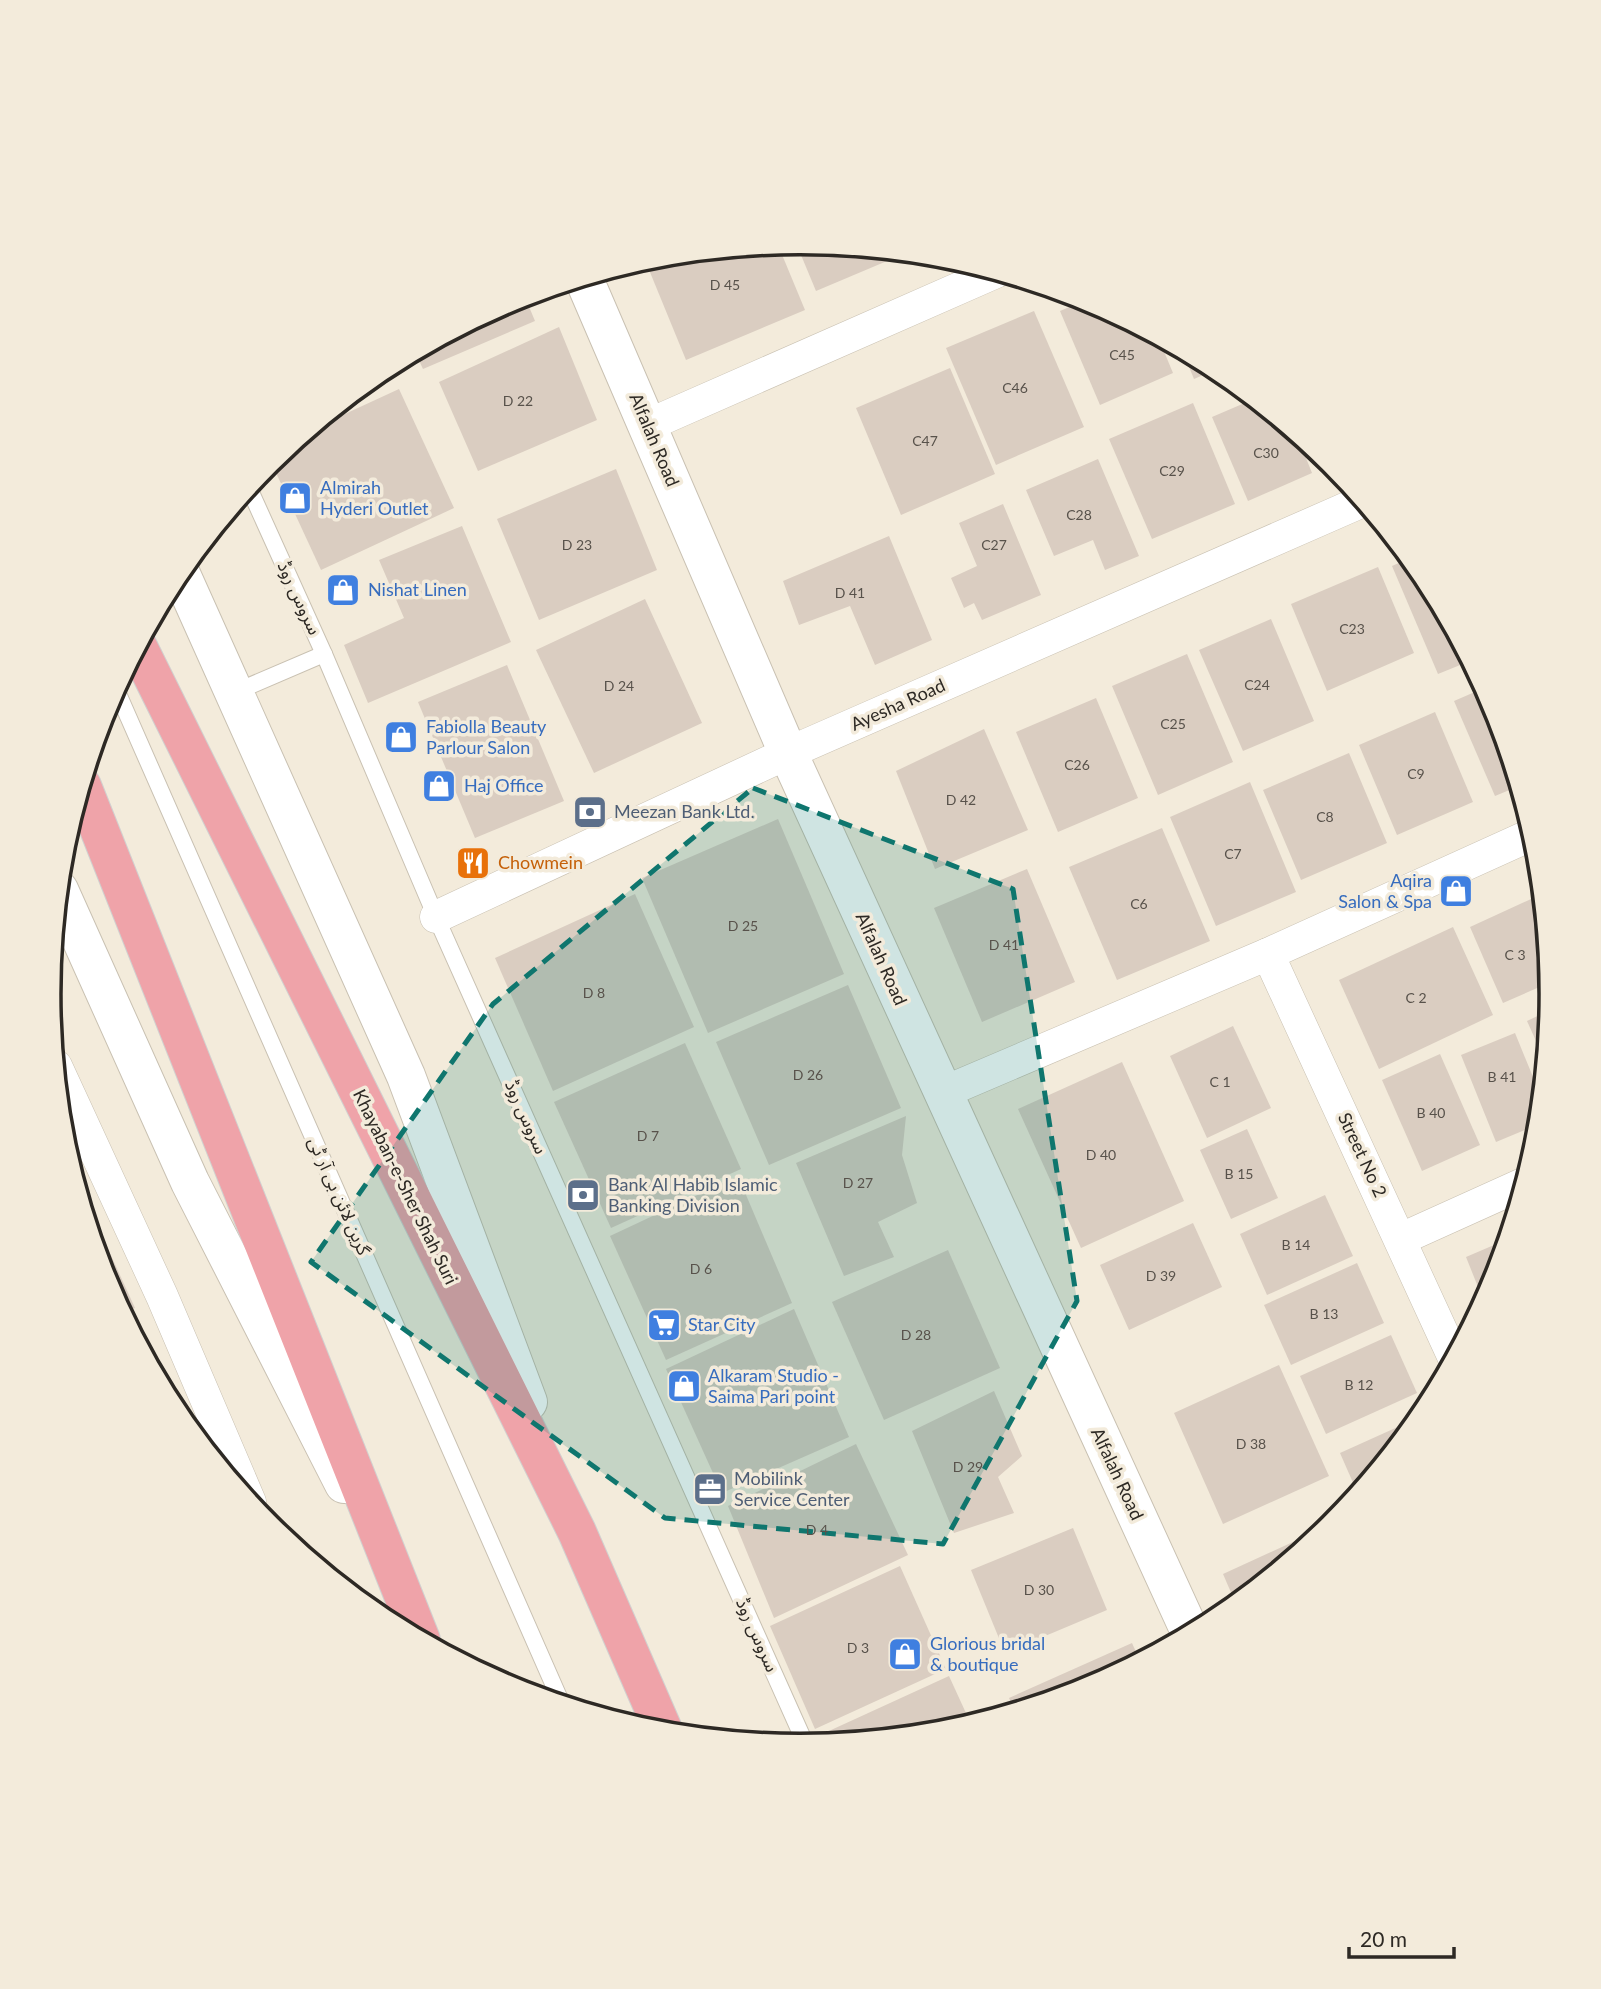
<svg xmlns="http://www.w3.org/2000/svg" width="1601" height="1989" viewBox="0 0 1601 1989" font-family="Lato,'Noto Sans Arabic',sans-serif">
	<style>
		.building { fill: #dacdc1 }
		.lines { fill: none; stroke-linecap: round; stroke-linejoin: round }
		.service-casing { stroke: #c9c1b2; stroke-width: 18 }
		.minor-casing { stroke: #c9c1b2; stroke-width: 33 }
		.tertiary-casing { stroke: #c9c1b2; stroke-width: 40 }
		.secondary-casing { stroke: #c9c1b2; stroke-width: 40 }
		.primary-casing { stroke: #d1d0cf; stroke-width: 40 }
		.service { stroke: #fff; stroke-width: 16 }
		.minor { stroke: #fff; stroke-width: 32 }
		.tertiary { stroke: #fff; stroke-width: 38 }
		.secondary { stroke: #fff; stroke-width: 38 }
		.primary { stroke: #efa3a9; stroke-width: 38 }
		.marked { fill: #0f766e; fill-opacity: 0.2; stroke: #0f766e; stroke-width: 5; stroke-dasharray: 14 9; stroke-linejoin: round }
		.labels { text-anchor: middle; stroke-width: 7; stroke-linejoin: round; paint-order: stroke }
		.number-label { font-size: 14px; fill: #58524b }
		.street-label { font-size: 18px; fill: #2d2924; stroke: #f3ebdb }
		.shop-label { font-size: 18px; fill: #366cbe; stroke: #f3ebdb; text-anchor: start }
		.service-label { font-size: 18px; fill: #4e5e75; stroke: #f3ebdb; text-anchor: start }
		.food-label { font-size: 18px; fill: #c56008; stroke: #f3ebdb; text-anchor: start }
		.rim { fill: none; stroke: #2d2924; stroke-width: 3.5 }
	</style>
	<rect width="100%" height="100%" fill="#f3ebdb"/>
	<g class="building">
		<path d="M796,243H801L906,253L816,291Z"/>
		<path d="M778,245L805,310L686,360L645,260Z"/>
		<path d="M525,297L535,321L423,369L415,352Z"/>
		<path d="M1086,300L1158,337L1173,373L1100,405L1060,311Z"/>
		<path d="M1034,311L1084,427L996,465L946,348Z"/>
		<path d="M559,327L597,420L478,471L439,382Z"/>
		<path d="M1182,350L1197,358L1217,369L1194,379Z"/>
		<path d="M391,365L395,375L356,393L383,369Z"/>
		<path d="M950,368L995,474L901,515L856,408Z"/>
		<path d="M399,389L454,508L321,570L271,462L308,431Z"/>
		<path d="M1254,399L1296,433L1312,473L1248,501L1212,417Z"/>
		<path d="M1193,403L1235,504L1152,539L1109,439Z"/>
		<path d="M1098,459L1139,556L1105,570L1093,540L1054,556L1026,490Z"/>
		<path d="M616,469L657,570L539,620L497,519Z"/>
		<path d="M1003,504L1041,595L982,620L974,603L964,608L951,578L977,566L959,523Z"/>
		<path d="M462,526L511,642L368,703L344,645L404,618L379,560Z"/>
		<path d="M889,536L932,640L875,665L850,606L799,625L783,581Z"/>
		<path d="M1410,558L1426,577L1470,661L1438,674L1392,566Z"/>
		<path d="M1378,567L1414,653L1327,691L1291,604Z"/>
		<path d="M645,599L702,723L594,773L536,650Z"/>
		<path d="M1271,619L1314,721L1243,751L1199,650Z"/>
		<path d="M1187,654L1233,762L1158,795L1112,686Z"/>
		<path d="M507,665L564,801L475,838L418,702Z"/>
		<path d="M1484,688L1495,707L1519,786L1495,796L1454,701Z"/>
		<path d="M1096,698L1138,798L1058,832L1016,732Z"/>
		<path d="M1435,712L1473,802L1397,835L1359,745Z"/>
		<path d="M984,729L1028,830L935,869L896,771Z"/>
		<path d="M1349,753L1387,843L1301,880L1263,790Z"/>
		<path d="M1250,782L1296,892L1216,926L1170,817Z"/>
		<path d="M778,819L844,974L708,1033L642,878Z"/>
		<path d="M1162,828L1210,941L1117,980L1069,867Z"/>
		<path d="M1027,869L1075,982L982,1022L934,908Z"/>
		<path d="M635,894L694,1027L553,1091L495,958Z"/>
		<path d="M1542,894L1551,982L1503,1003L1470,927Z"/>
		<path d="M1453,927L1493,1015L1379,1069L1339,980Z"/>
		<path d="M848,985L901,1108L769,1165L716,1042Z"/>
		<path d="M1550,1010L1545,1061L1527,1021Z"/>
		<path d="M1233,1026L1271,1108L1207,1138L1170,1056Z"/>
		<path d="M1515,1033L1542,1099L1539,1124L1496,1142L1461,1055Z"/>
		<path d="M685,1043L741,1169L611,1228L554,1102Z"/>
		<path d="M1440,1054L1480,1145L1422,1171L1382,1080Z"/>
		<path d="M1122,1062L1184,1201L1081,1248L1018,1109Z"/>
		<path d="M906,1116L902,1155L917,1203L878,1222L894,1257L844,1276L796,1163Z"/>
		<path d="M1247,1129L1278,1198L1231,1219L1200,1150Z"/>
		<path d="M738,1176L792,1303L666,1360L610,1236Z"/>
		<path d="M77,1181L135,1308L123,1313L106,1282Z"/>
		<path d="M1325,1195L1353,1256L1267,1295L1240,1234Z"/>
		<path d="M1193,1223L1222,1287L1129,1330L1100,1265Z"/>
		<path d="M1508,1239L1495,1282L1484,1302L1466,1257Z"/>
		<path d="M948,1250L1000,1368L884,1420L832,1302Z"/>
		<path d="M1357,1263L1384,1323L1291,1365L1264,1305Z"/>
		<path d="M794,1309L849,1437L722,1493L666,1369Z"/>
		<path d="M1391,1335L1417,1393L1326,1434L1300,1376Z"/>
		<path d="M1279,1365L1329,1476L1223,1524L1174,1413Z"/>
		<path d="M994,1391L1022,1456L998,1477L1014,1513L954,1533L912,1431Z"/>
		<path d="M1422,1416L1374,1475L1358,1494L1340,1453Z"/>
		<path d="M856,1444L908,1555L774,1618L728,1506Z"/>
		<path d="M1332,1524V1526L1236,1604L1223,1574Z"/>
		<path d="M1073,1528L1107,1610L1005,1653L971,1570Z"/>
		<path d="M900,1566L946,1669L815,1729L770,1626Z"/>
		<path d="M1132,1643L1140,1661L1088,1689L1015,1711L1009,1698Z"/>
		<path d="M949,1676L971,1724L947,1732L822,1744L818,1736Z"/>
	</g>
	<g class="lines">
		<g class="service-casing">
			<g id="service">
				<path d="M249,488L324,654L436,917L806,1745"/>
				<path d="M116,689L562,1704"/>
				<path d="M233,693L324,654"/>
				<path d="M195,1435L217,1426"/>
			</g>
		</g>
		<g class="minor-casing">
			<g id="minor">
				<path d="M648,425L996,272"/>
				<path d="M436,917L788,753L1363,501"/>
				<path d="M1268,954L1454,1358"/>
				<path d="M56,1066L162,1296L250,1502"/>
				<path d="M942,1093L1268,954L1533,834"/>
				<path d="M1401,1239L1525,1183"/>
			</g>
		</g>
		<g class="tertiary-casing">
			<path id="tertiary" d="M584,279L788,753L1191,1634"/>
		</g>
		<g class="secondary-casing">
			<g id="secondary">
				<path d="M180,572L406,1076L528,1402"/>
				<path d="M59,890L190,1182L344,1484"/>
			</g>
		</g>
		<g class="primary-casing">
			<g id="primary">
				<path d="M138,647L577,1532L664,1732"/>
				<path d="M82,786L421,1640"/>
			</g>
		</g>
		<use href="#service" class="service"/>
		<use href="#minor" class="minor"/>
		<use href="#tertiary" class="tertiary"/>
		<use href="#secondary" class="secondary"/>
		<use href="#primary" class="primary"/>
	</g>
	<path class="marked" d="M753,788L1013,889L1077,1301L943,1544L665,1518L311,1262L493,1004Z"/>
	<defs>
		<g id="shop-square" transform="scale(1.75)"><rect x="-9" y="-9" width="18" height="18" rx="4" fill="#3f7fe0" stroke="#f3ebdb"/><path d="M-5-2.5h2.3a2.7 3.5 0 0 1 5.4 0H5L5.5 6h-11ZM-1.5-2.5h3a1.5 2.3 0 0 0-3 0Z" fill="#fff"/></g>
		<g id="bank-square" transform="scale(1.75)"><rect x="-9" y="-9" width="18" height="18" rx="4" fill="#5c6f8a" stroke="#f3ebdb"/><path d="M-6-4H6V4H-6ZM0-2.3a2.3 2.3 0 1 0 0 4.6a2.3 2.3 0 1 0 0-4.6Z" fill="#fff"/></g>
		<g id="restaurant-square" transform="scale(1.75)"><rect x="-9" y="-9" width="18" height="18" rx="4" fill="#e8710a" stroke="#f3ebdb"/><path d="M-5-6h1v4h1v-4h1v4h1v-4h1v5L-1.5 .5V6h-2V.5L-5-1ZM5-6V6H3V1.5H1.5Q1.5-4 5-6Z" fill="#fff"/></g>
		<g id="supermarket-square" transform="scale(1.75)"><rect x="-9" y="-9" width="18" height="18" rx="4" fill="#3f7fe0" stroke="#f3ebdb"/><path d="M-6-5.5h2.5l.6 2H6L4.5 2H-2.5L-4.4-4H-6ZM-1.5 3.2a1.3 1.3 0 1 0 .1 0ZM3 3.2a1.3 1.3 0 1 0 .1 0Z" fill="#fff"/></g>
		<g id="office-square" transform="scale(1.75)"><rect x="-9" y="-9" width="18" height="18" rx="4" fill="#5c6f8a" stroke="#f3ebdb"/><path d="M-6-3h4V-5.5h4V-3h4V5H-6ZM-1-4.5V-3h2v-1.5ZM-6 0V1H6V0Z" fill="#fff"/></g>
	</defs>
	<g fill-rule="evenodd">
		<use href="#shop-square" x="295" y="498"/>
		<use href="#shop-square" x="343" y="590"/>
		<use href="#shop-square" x="401" y="737"/>
		<use href="#shop-square" x="439" y="786"/>
		<use href="#bank-square" x="590" y="812"/>
		<use href="#restaurant-square" x="473" y="863"/>
		<use href="#shop-square" x="1456" y="891"/>
		<use href="#bank-square" x="583" y="1195"/>
		<use href="#supermarket-square" x="664" y="1325"/>
		<use href="#shop-square" x="684" y="1386"/>
		<use href="#office-square" x="710" y="1489"/>
		<use href="#shop-square" x="905" y="1654"/>
	</g>
	<g class="labels">
		<g class="number-label">
			<text x="725" y="290">D 45</text>
			<text x="1122" y="360">C45</text>
			<text x="1015" y="393">C46</text>
			<text x="518" y="406">D 22</text>
			<text x="925" y="446">C47</text>
			<text x="1266" y="458">C30</text>
			<text x="1172" y="476">C29</text>
			<text x="1079" y="520">C28</text>
			<text x="577" y="550">D 23</text>
			<text x="994" y="550">C27</text>
			<text x="850" y="598">D 41</text>
			<text x="1352" y="634">C23</text>
			<text x="1257" y="690">C24</text>
			<text x="619" y="691">D 24</text>
			<text x="1173" y="729">C25</text>
			<text x="1077" y="770">C26</text>
			<text x="1416" y="779">C9</text>
			<text x="961" y="805">D 42</text>
			<text x="1325" y="822">C8</text>
			<text x="1233" y="859">C7</text>
			<text x="1139" y="909">C6</text>
			<text x="743" y="931">D 25</text>
			<text x="1004" y="950">D 41</text>
			<text x="1515" y="960">C 3</text>
			<text x="594" y="998">D 8</text>
			<text x="1416" y="1003">C 2</text>
			<text x="808" y="1080">D 26</text>
			<text x="1502" y="1082">B 41</text>
			<text x="1220" y="1087">C 1</text>
			<text x="1431" y="1118">B 40</text>
			<text x="648" y="1141">D 7</text>
			<text x="1101" y="1160">D 40</text>
			<text x="1239" y="1179">B 15</text>
			<text x="858" y="1188">D 27</text>
			<text x="1296" y="1250">B 14</text>
			<text x="701" y="1274">D 6</text>
			<text x="1161" y="1281">D 39</text>
			<text x="1324" y="1319">B 13</text>
			<text x="916" y="1340">D 28</text>
			<text x="1359" y="1390">B 12</text>
			<text x="1251" y="1449">D 38</text>
			<text x="968" y="1472">D 29</text>
			<text x="817" y="1535">D 4</text>
			<text x="1039" y="1595">D 30</text>
			<text x="858" y="1653">D 3</text>
		</g>
		<g class="street-label">
			<text transform="translate(654 440) rotate(67)" y="6">Alfalah Road</text>
			<text transform="translate(299 598) rotate(65)" y="6">سروس روڈ</text>
			<text transform="translate(898 705) rotate(-24)" y="6">Ayesha Road</text>
			<text transform="translate(881 959) rotate(66)" y="6">Alfalah Road</text>
			<text transform="translate(526 1117) rotate(66)" y="6">سروس روڈ</text>
			<text transform="translate(1362 1155) rotate(65)" y="6">Street No 2</text>
			<text transform="translate(405 1187) rotate(64)" y="6">Khayaban-e-Sher Shah Suri</text>
			<text transform="translate(339 1196) rotate(66)" y="6">گرین لائن بی آر ٹی</text>
			<text transform="translate(1117 1474) rotate(65)" y="6">Alfalah Road</text>
			<text transform="translate(757 1635) rotate(66)" y="6">سروس روڈ</text>
		</g>
		<g class="shop-label">
			<text x="320" y="494">Almirah<tspan x="320" dy="21">Hyderi Outlet</tspan></text>
			<text x="368" y="596">Nishat Linen</text>
			<text x="426" y="733">Fabiolla Beauty<tspan x="426" dy="21">Parlour Salon</tspan></text>
			<text x="464" y="792">Haj Office</text>
			<text x="1432" y="887" text-anchor="end">Aqira<tspan x="1432" dy="21">Salon &amp; Spa</tspan></text>
			<text x="688" y="1331">Star City</text>
			<text x="708" y="1382">Alkaram Studio -<tspan x="708" dy="21">Saima Pari point</tspan></text>
			<text x="930" y="1650">Glorious bridal<tspan x="930" dy="21">&amp; boutique</tspan></text>
		</g>
		<g class="service-label">
			<text x="614" y="818">Meezan Bank Ltd.</text>
			<text x="608" y="1191">Bank Al Habib Islamic<tspan x="608" dy="21">Banking Division</tspan></text>
			<text x="734" y="1485">Mobilink<tspan x="734" dy="21">Service Center</tspan></text>
		</g>
		<g class="food-label">
			<text x="498" y="869">Chowmein</text>
		</g>
	</g>
	<path d="M0 0H1601V1989H0ZM61 994a739 739 0 1 1 1478 0a739 739 0 1 1-1478 0Z" fill="#f3ebdb" fill-rule="evenodd"/>
	<path class="rim" d="M61 994a739 739 0 1 1 1478 0a739 739 0 1 1-1478 0Z"/>
	<path d="M1349 1947v10h105v-10" fill="none" stroke="#2d2924" stroke-width="3.5"/>
	<text x="1360" y="1947" font-size="21" fill="#2d2924" stroke="#f3ebdb" stroke-width="5" paint-order="stroke">20 m</text>
</svg>
